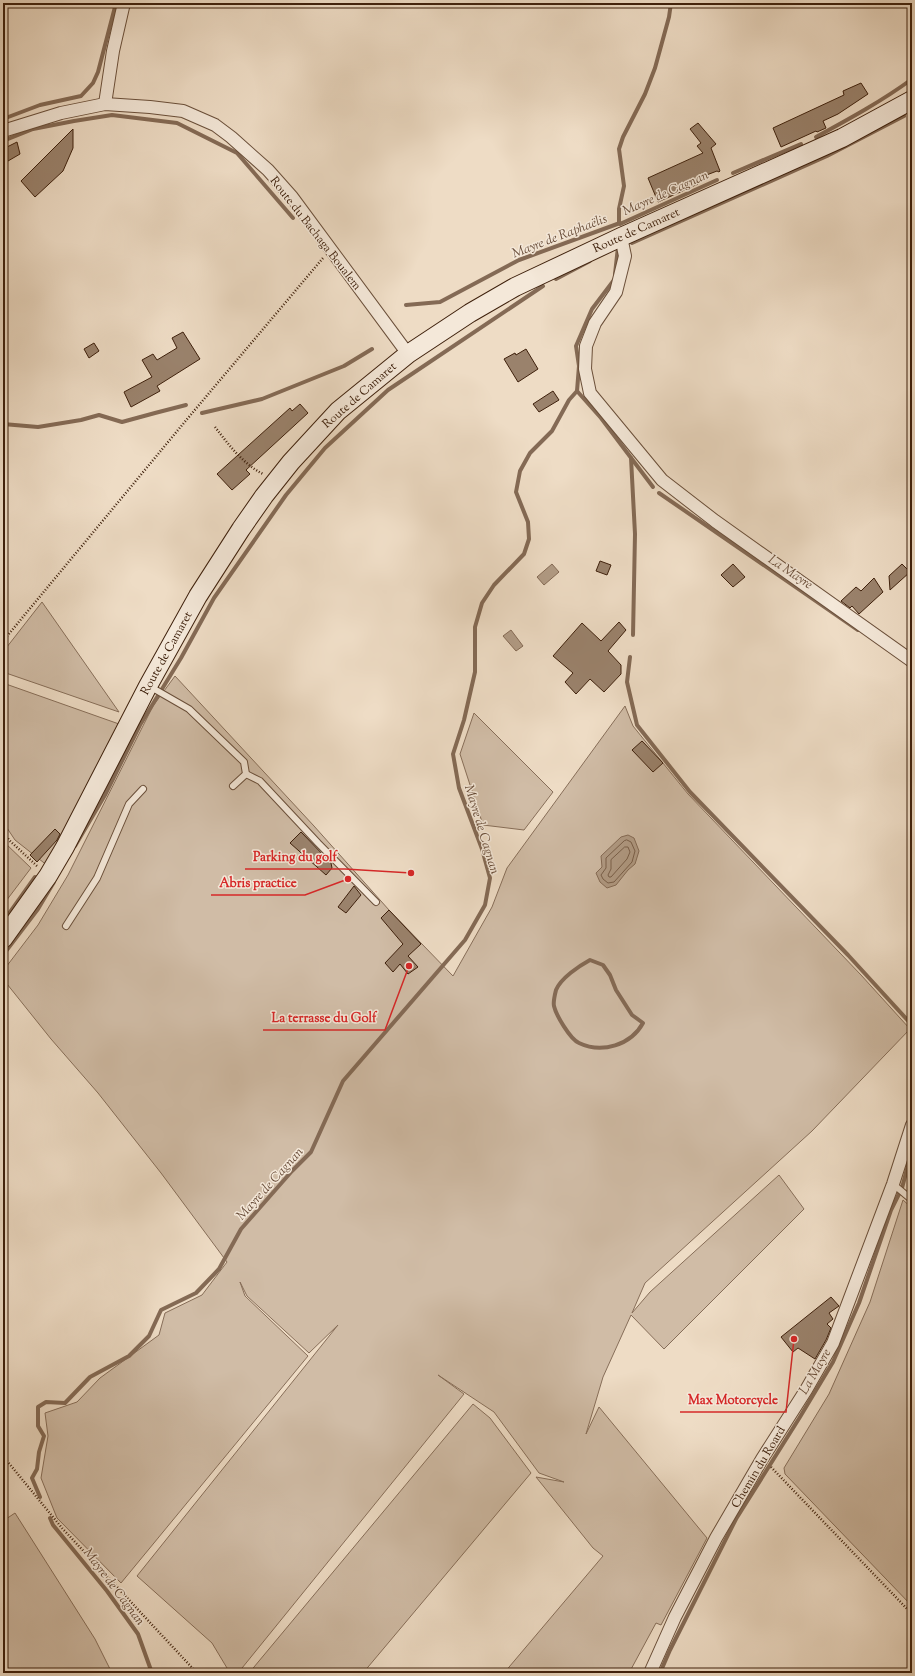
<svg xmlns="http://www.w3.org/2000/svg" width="915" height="1676" viewBox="0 0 915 1676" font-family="'Sorts Mill Goudy',serif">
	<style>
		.green { fill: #d0bca6; stroke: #876e59 }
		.water { fill: #b29c86; stroke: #846a55 }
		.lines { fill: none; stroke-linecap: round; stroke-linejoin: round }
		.shore { stroke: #785e49; stroke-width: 1 }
		.stream { stroke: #846a55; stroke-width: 4 }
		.building { fill: #9a826c; stroke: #3e200c }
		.service-casing { stroke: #6a4f3a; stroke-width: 8 }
		.minor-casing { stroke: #6a4f3a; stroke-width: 14 }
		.secondary-casing { stroke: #3e200c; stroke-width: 20 }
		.path { stroke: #3e200c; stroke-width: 2.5; stroke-dasharray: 1 2; stroke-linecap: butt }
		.service { stroke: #f4e8d9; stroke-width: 6 }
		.minor { stroke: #f4e8d9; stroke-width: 12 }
		.secondary { stroke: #f4e8d9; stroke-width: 18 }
		.labels { text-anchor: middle; stroke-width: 3; stroke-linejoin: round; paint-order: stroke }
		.street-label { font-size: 12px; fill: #3e200c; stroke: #f4e8d9 }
		.water-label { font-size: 13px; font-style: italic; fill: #674b37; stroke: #f4e8d9 }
		.leader { fill: none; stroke: #d62828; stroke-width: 1.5 }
		.callout-dot { fill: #d62828; stroke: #f4e8d9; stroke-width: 1.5 }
		.callout-label { font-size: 13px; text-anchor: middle; font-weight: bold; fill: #d62828; stroke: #f4e8d9; stroke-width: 3; stroke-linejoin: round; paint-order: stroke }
	</style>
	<rect width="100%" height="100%" fill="#eedcc5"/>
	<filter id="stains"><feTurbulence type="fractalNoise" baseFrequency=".005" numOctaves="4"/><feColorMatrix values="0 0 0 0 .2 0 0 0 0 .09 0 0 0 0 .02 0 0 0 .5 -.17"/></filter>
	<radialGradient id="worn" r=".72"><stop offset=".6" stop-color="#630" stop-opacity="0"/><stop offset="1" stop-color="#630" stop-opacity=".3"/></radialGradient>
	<g class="green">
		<path d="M42,602L119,712L3,672V652Z"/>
		<path d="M175,676L314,826L389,910L453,976L492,907L507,868L625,706L633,726L688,794L861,975L910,1029L812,1131L645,1283L632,1313L650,1292L779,1175L804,1209L664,1349L631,1315L603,1377L586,1434L599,1407L707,1538L661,1625L656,1623L629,1673H504L603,1556L593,1548L536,1477L564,1482L539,1473L494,1412L438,1375L464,1394L238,1673H230L212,1643L137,1576L338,1325L309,1353L247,1296L240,1282L245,1296L308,1356L121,1583L57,1518L41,1478L48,1436L45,1413L77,1402L100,1378L159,1335L165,1313L202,1295L227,1262L161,1173L98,1093L51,1039L3,979V971L38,925L68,875L153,706Z"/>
		<path d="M3,683L119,724L48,866L15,840L3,822Z"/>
		<path d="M474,713L553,792L524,830L483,825L460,754Z"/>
		<path d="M3,841L31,868L3,905Z"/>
		<path d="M903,1200L912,1208V1606L785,1474L784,1468L829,1394L870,1302Z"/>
		<path d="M473,1404L490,1418L531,1473L363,1673H249Z"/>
		<path d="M15,1513L95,1639L112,1673H3V1521Z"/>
	</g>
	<g class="water">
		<path d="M552,564L559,572L544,585L537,577Z"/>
		<path d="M511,630L523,646L516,651L503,636Z"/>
		<path d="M628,835L634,838L639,851L635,864L628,870L616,885L607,888L600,882L596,873L602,867L601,856L621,837Z"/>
	</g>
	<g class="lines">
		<g class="shore">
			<path d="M627,840L631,842L635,851L632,862L614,882L608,883L603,879L601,875L606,868V858L624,841Z"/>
			<path d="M625,847H628L630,852L627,859L611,877H609L608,875L611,869V860Z"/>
		</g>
		<g class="stream">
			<path d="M3,119L40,105L81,96L93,83L98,72L116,3"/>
			<path d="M816,137C849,119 882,101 912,79"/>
			<path d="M3,141L33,129L74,121L112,115L177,123L237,153L293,218"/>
			<path d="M733,173L801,144"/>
			<path d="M619,223V209L624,186L619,149L623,137L645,94L655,68L669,17L671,3"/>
			<path d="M620,224L717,180"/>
			<path d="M632,243L827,156L904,116"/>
			<path d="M615,274L618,247"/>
			<path d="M556,279L590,261"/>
			<path d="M406,305L440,302L519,260L620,223"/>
			<path d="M577,391L601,418L653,487"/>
			<path d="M202,413L262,399L344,366L372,349"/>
			<path d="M3,424L38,427L81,420L99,415L122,422L155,413L186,405"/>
			<path d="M631,458L635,534L633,635"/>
			<path d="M659,493L858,630"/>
			<path d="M630,657L627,682L637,725L690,792L848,955L912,1025"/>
			<path d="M75,846L105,795L140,725L181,658L214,598L286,495L325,448L388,390L543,286"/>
			<path d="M3,922L35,877"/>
			<path d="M3,955L38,909L54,882"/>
			<path d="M590,960L603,965L610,975L616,990L632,1015L643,1023C631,1045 602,1054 579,1043C570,1039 556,1015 554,1006C553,1002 555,994 556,990C561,978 579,966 590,960Z"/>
			<path d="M40,1497L32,1478L37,1469L39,1452L44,1436L38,1426V1407L46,1402L65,1403L90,1377L129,1356L149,1336L161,1310L196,1293L219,1269L241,1229L292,1171L311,1152L343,1081L465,940L485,905L490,878L482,849L459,788L453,754L464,720L475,672V627L482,603L494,585L524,554L529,539L528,522L516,492L520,471L530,453L552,431L569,400L577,391L579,366L576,346L592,309L614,280"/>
			<path d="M50,1518L53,1525L107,1591L138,1634L152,1673"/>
			<path d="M660,1673L670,1650L736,1519L800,1417L833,1362L859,1303L891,1210L902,1188L912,1150"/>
		</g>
	</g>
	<g class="building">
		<path d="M861,83L868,94L838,114L823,121L826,128L817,132L816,131L781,147L773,128L844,95L843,91Z"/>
		<path d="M698,123L716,144L711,148L720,171L719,172L717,171L696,179L698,184L658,202L648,178L703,153L697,146L701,143L690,129Z"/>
		<path d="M73,129V148L63,171L35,197L21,181Z"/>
		<path d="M17,142L20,154L8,161L3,156V149Z"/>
		<path d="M183,332L200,359L157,386L160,391L131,407L124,392L152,377L142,360L153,354L157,360L177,348L172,338Z"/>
		<path d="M94,343L99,351L89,358L84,349Z"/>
		<path d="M526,349L538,369L518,382L504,359L515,353L516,355Z"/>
		<path d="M553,391L559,400L539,412L533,404Z"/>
		<path d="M300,404L308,413L246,470L250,474L232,490L217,474L290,408L292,411Z"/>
		<path d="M600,561L611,565L607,575L596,571Z"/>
		<path d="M733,564L745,577L733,587L721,575Z"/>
		<path d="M902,564L910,572L890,590L889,576Z"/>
		<path d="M874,578L883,592L859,614L852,606L850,608L841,601L856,587L861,591Z"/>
		<path d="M619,622L626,630L608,651L621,665V674L604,692L590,679L576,694L565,682L573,673L553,656L582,623L601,641Z"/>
		<path d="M642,741L663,763L653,772L632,750Z"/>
		<path d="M55,829L60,834L57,840L37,862L30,855Z"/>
		<path d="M301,832L331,863L332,868L326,875L290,843Z"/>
		<path d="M354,886L361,895L346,913L338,907Z"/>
		<path d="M389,910L421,944L408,956L418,967L408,974L400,964L393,972L385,963L403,944L381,918Z"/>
		<path d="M831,1297L839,1306L829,1313L833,1319L827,1324L831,1328L826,1340L815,1359L798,1348L793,1352L781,1337Z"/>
	</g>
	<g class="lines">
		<g class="service-casing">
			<g id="service">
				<path d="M149,686L189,709L244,762L246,774L233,786"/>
				<path d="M246,774L260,781L318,843L376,902"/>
				<path d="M66,926L97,878L129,804L143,789"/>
				<path d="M893,1184L912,1200"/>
			</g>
		</g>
		<g class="minor-casing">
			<g id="minor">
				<path d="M105,104L113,51L124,3"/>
				<path d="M3,131L61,113L105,104L150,107L183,111L215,125L231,137L268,170L292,197L408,354"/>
				<path d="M621,237L625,256L616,292L595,323L586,346L585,369L590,393L662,480L715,521L912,661"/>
				<path d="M650,1673L675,1617L716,1538L762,1459L806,1390L833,1343L893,1184L912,1125"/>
			</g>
		</g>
		<g class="secondary-casing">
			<path id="secondary" d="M3,939L48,876L65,847L148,686L198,596L241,529L264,496L291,462L338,411L408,354L470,313L515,287L621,237L842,138L912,100"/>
		</g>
		<g class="path">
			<path d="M215,427C229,445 243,464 263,474"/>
			<path d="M3,641L183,424L323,258"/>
			<path d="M3,831L9,840L37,866"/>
			<path d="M3,1456L62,1528L197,1673"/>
			<path d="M771,1467L912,1614"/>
		</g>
		<use href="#service" class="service"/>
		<use href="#minor" class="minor"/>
		<use href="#secondary" class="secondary"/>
	</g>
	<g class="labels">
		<g class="street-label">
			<text transform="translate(636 230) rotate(-24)" y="4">Route de Camaret</text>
			<text transform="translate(316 233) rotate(52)" y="4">Route du Bachaga Boualem</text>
			<text transform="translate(359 395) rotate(-41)" y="4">Route de Camaret</text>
			<text transform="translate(166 653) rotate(-61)" y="4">Route de Camaret</text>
			<text transform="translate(758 1467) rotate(-59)" y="4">Chemin du Roard</text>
		</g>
		<g class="water-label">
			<text transform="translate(665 192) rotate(-24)" y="5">Mayre de Cagnan</text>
			<text transform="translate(559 235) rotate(-21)" y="5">Mayre de Raphaëlis</text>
			<text transform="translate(791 571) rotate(34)" y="5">La Mayre</text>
			<text transform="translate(483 829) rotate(73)" y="5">Mayre de Cagnan</text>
			<text transform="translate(269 1183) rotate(-48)" y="5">Mayre de Cagnan</text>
			<text transform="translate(814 1371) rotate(-60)" y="5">La Mayre</text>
			<text transform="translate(115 1586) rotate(53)" y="5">Mayre de Cagnan</text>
		</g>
	</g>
	<path class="leader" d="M411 873L345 869H245M348 879L305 895H211M409 966L385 1030H263M794 1339L786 1412H680"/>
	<g class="callout-dot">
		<circle cx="411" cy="873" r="4"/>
		<circle cx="348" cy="879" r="4"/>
		<circle cx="409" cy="966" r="4"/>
		<circle cx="794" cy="1339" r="4"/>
	</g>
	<g class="callout-label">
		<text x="295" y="861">Parking du golf</text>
		<text x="258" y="887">Abris practice</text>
		<text x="324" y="1022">La terrasse du Golf</text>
		<text x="733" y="1404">Max Motorcycle</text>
	</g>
	<rect width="915" height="1676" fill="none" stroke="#eedcc5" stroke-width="16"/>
	<rect x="4" y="4" width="907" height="1668" fill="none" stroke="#3e200c" stroke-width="2"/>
	<rect x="8" y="8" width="899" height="1660" fill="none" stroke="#3e200c"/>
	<rect width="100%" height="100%" filter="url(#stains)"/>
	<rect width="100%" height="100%" fill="url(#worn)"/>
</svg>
